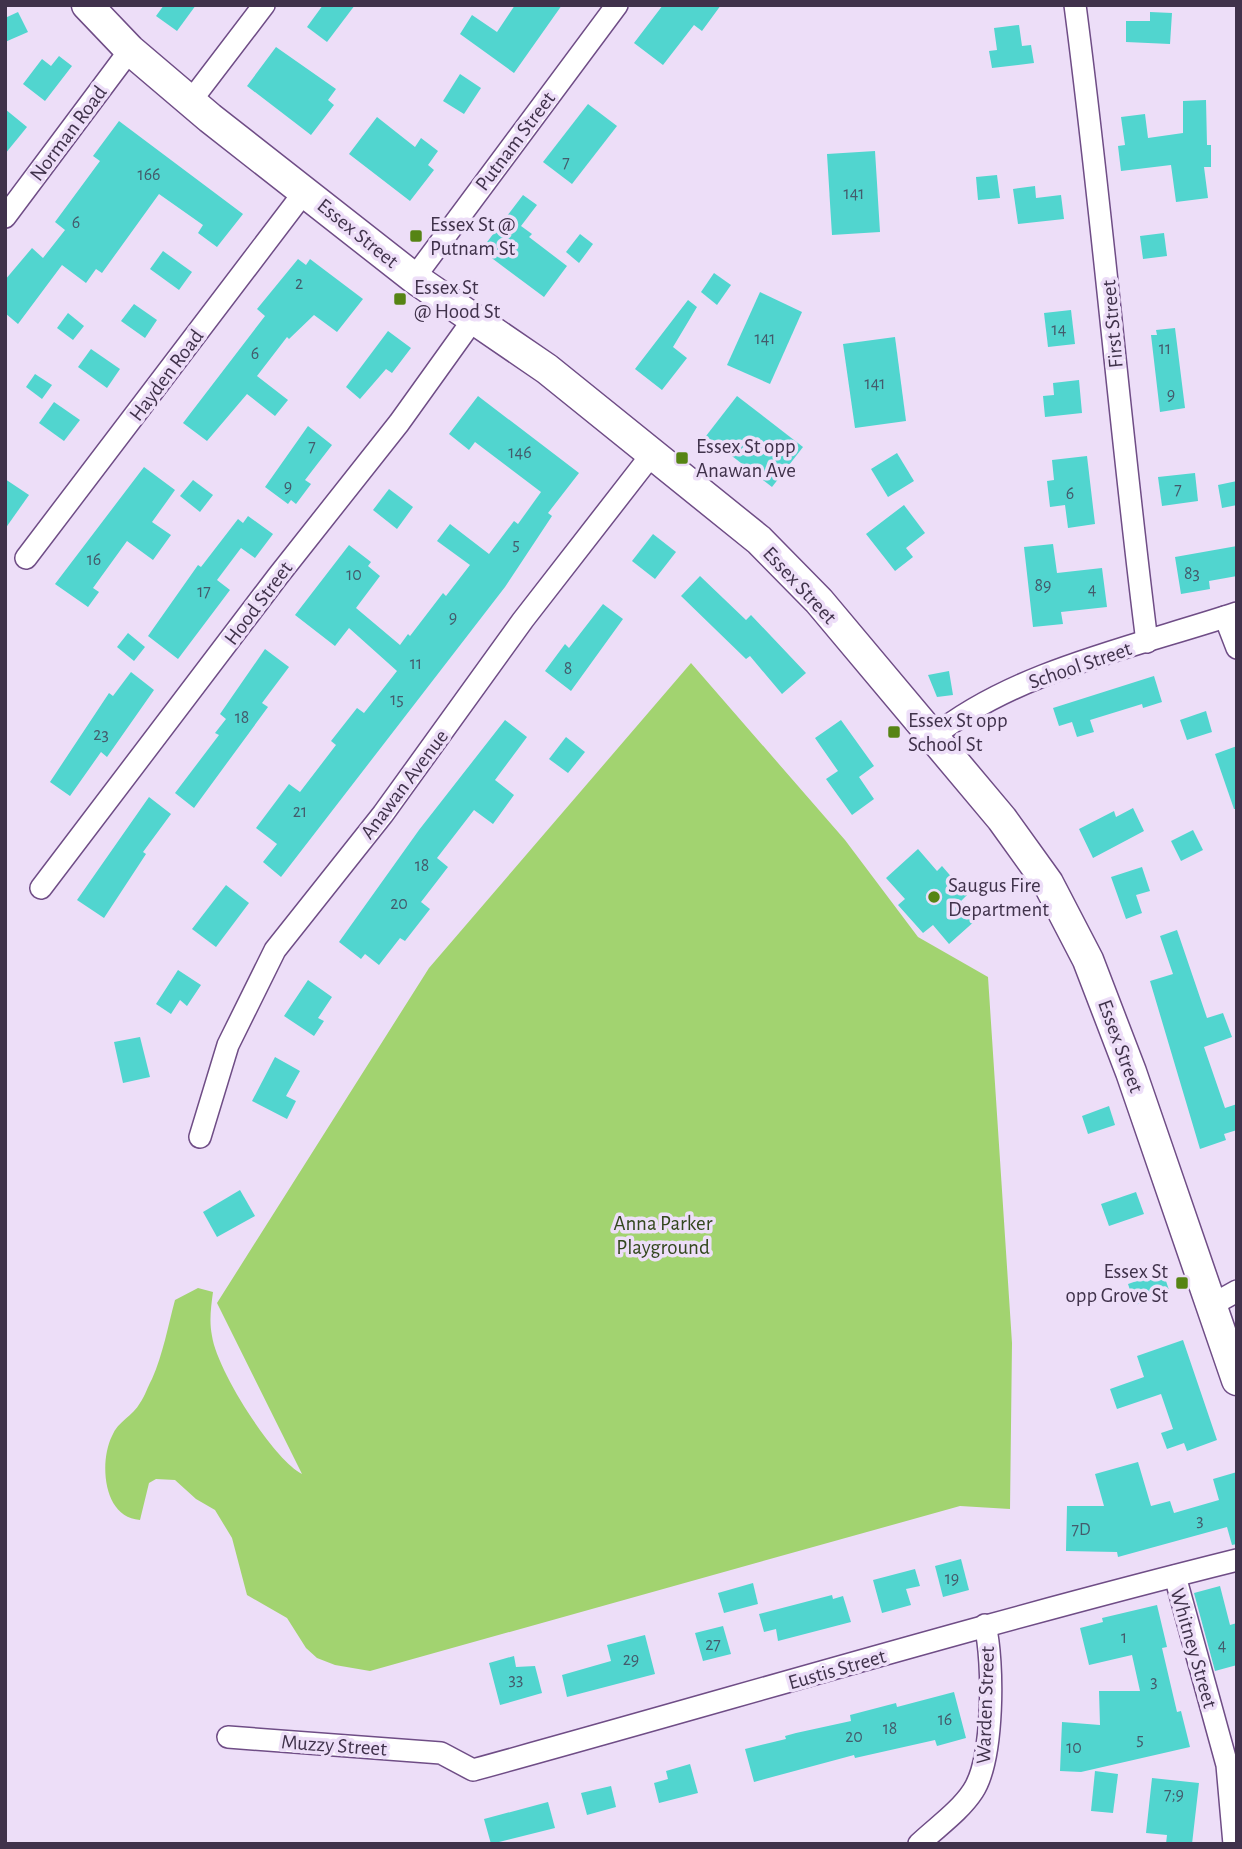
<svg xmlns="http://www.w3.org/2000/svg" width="1242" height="1849" viewBox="0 0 1242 1849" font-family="'Alegreya Sans',sans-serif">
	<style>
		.green { fill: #a2d370 }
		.building { fill: #51d5cf }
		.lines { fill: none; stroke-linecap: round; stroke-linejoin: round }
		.minor-casing { stroke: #6f4d86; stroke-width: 24 }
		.secondary-casing { stroke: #6f4d86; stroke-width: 33 }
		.minor { stroke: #fff; stroke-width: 21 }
		.secondary { stroke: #fff; stroke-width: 30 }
		.poi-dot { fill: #568414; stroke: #eddef8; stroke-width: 2.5 }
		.labels { text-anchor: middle; stroke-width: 7; stroke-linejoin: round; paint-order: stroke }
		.number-label { font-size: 18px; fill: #445b6c }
		.street-label { font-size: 21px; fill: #40324b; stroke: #eddef8 }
		.poi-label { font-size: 21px; fill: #40324b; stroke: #eddef8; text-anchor: start }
		.park-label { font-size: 21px; fill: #33471e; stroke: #eddef8 }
	</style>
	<rect width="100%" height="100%" fill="#eddef8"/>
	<path class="green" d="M691,663L845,840L918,937L988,977L1012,1343L1010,1509L960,1506L370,1671L335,1665L317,1658L306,1648L287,1618L247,1595L232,1538L215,1510L196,1499L175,1480L156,1479L149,1483L140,1520C103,1518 99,1462 112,1436C118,1421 133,1416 140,1403C145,1396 148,1386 152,1379C163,1354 168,1326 175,1300L198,1288L213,1292C211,1307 209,1321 212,1336C217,1370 272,1458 302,1474L217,1303L429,968Z"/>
	<g class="building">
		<path d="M164,5H196L177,31L156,16Z"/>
		<path d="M323,5H355L327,42L307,27Z"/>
		<path d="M515,5H562L514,73L460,34L472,15L497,32Z"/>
		<path d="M663,5H721L702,31L694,25L663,65L634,43Z"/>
		<path d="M18,12L28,32L5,42V18Z"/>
		<path d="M1150,12L1172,13L1170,44L1126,42V21H1150Z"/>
		<path d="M1019,25L1022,46L1031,45L1034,63L992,68L989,51L997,50L994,28Z"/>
		<path d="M276,47L336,89L328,100L334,105L311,135L247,86Z"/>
		<path d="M59,56L72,66L45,101L23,84L42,59L51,66Z"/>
		<path d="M460,74L481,88L464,114L443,101Z"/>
		<path d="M1206,100L1207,145H1211V167H1204L1208,198L1176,202L1171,165L1121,171L1118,146L1125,145L1121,117L1145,114L1148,138L1183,133V101Z"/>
		<path d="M588,104L617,126L572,184L543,162Z"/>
		<path d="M5,109L27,127L5,154Z"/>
		<path d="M377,117L415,147L421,138L438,151L428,165L434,170L410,201L349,154Z"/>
		<path d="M119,121L243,214L217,247L198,233L203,225L159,194L102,273L96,269L86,283L62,265L18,324L5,313V280L32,248L43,258L65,230L55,222L100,161L93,156Z"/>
		<path d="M875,151L880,232L832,235L827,154Z"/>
		<path d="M997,175L1000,198L978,200L976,177Z"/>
		<path d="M1035,186L1036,198L1061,195L1064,219L1018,224L1013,189Z"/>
		<path d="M523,195L537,205L521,226L532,234L529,237L567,266L544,297L481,250Z"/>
		<path d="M1164,233L1167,256L1143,259L1140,236Z"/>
		<path d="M580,234L593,244L579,263L566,252Z"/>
		<path d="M163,251L192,272L179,290L150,269Z"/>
		<path d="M298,259L306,265L310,259L363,299L337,332L314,315L289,339L287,337L257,376L288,400L275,416L247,394L207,441L183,423L265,316L257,309Z"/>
		<path d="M714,273L731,285L717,305L701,292Z"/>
		<path d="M760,292L802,312L770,384L727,365Z"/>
		<path d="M688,300L697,307L673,347L687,358L662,390L635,369Z"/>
		<path d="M134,304L157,320L145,338L121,321Z"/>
		<path d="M1071,310L1075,344L1048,347L1044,313Z"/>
		<path d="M68,313L84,326L73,340L57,328Z"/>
		<path d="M1175,328L1185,408L1160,412L1151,335H1157L1156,330Z"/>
		<path d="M388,331L411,348L392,373L386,369L360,399L346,387Z"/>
		<path d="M895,337L906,421L855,428L843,344Z"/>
		<path d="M91,349L120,369L107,388L78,367Z"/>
		<path d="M35,374L52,385L42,399L26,387Z"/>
		<path d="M1079,380L1082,413L1045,417L1043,396L1054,395L1053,383Z"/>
		<path d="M478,396L579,473L548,513L552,516L505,587L281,877L263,862L277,844L256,828L289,784L300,792L336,745L331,741L357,708L364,713L397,671L349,628L335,646L295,615L349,545L371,562L368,566L380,576L356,608L400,645L408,634L410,636L443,593L446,596L470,565L437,541L450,524L489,554L514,521L518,524L541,492L475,442L469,450L449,434Z"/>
		<path d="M737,396L803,447L772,487L706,436Z"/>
		<path d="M54,402L80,420L64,441L39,423Z"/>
		<path d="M308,426L332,445L305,480L311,484L296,504L291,500L288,504L265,487Z"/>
		<path d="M897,453L914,481L888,497L871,469Z"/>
		<path d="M1087,456L1095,524L1068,528L1065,505L1050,507L1047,481L1054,480L1052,460Z"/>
		<path d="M144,467L175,490L152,522L171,535L153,560L127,541L93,588L99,592L88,607L55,584Z"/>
		<path d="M1195,473L1198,501L1162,506L1158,477Z"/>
		<path d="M5,479L29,495L5,529Z"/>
		<path d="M193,480L213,495L200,512L180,496Z"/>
		<path d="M1237,481V505L1222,508L1218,485Z"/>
		<path d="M389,489L413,507L397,529L373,510Z"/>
		<path d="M904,505L925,533L906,548L913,557L895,571L866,534Z"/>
		<path d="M248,516L273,534L255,558L241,548L217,580L230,590L178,659L148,636L198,565L201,567L238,519L243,523Z"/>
		<path d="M653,534L676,552L655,579L632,561Z"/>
		<path d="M1053,544L1057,573L1102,568L1107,607L1061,612L1063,624L1033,627L1024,547Z"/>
		<path d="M1237,546V576L1209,581L1210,589L1181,594L1175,557Z"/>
		<path d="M700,576L746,620L751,615L806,673L782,694L750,656L746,659L681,596Z"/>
		<path d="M603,604L623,619L571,691L545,671L565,644L569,648Z"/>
		<path d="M128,633L145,647L134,661L117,647Z"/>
		<path d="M265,649L289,667L262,703L268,707L194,808L175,793L219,735L215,733L226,719L220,714Z"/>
		<path d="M949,671L953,695L937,697L928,675Z"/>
		<path d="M131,672L154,690L107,757L101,752L70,796L50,782L109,693L113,696Z"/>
		<path d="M1154,676L1162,702L1143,708L1142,704L1090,720L1094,732L1077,737L1072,722L1059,726L1053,708Z"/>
		<path d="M1206,711L1212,732L1187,740L1180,720Z"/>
		<path d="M505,720L527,737L495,780L514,795L493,824L474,810L437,858L448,867L421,902L430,909L405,941L400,938L379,965L365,954L361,959L339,942L419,830Z"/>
		<path d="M841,720L874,766L859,777L874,799L852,815L826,779L838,771L815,738Z"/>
		<path d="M566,737L585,752L568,773L549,759Z"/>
		<path d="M1237,746V809H1234L1215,754Z"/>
		<path d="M149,797L171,814L143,852L146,854L104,918L77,900Z"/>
		<path d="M1133,808L1144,831L1093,858L1079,829L1114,811L1116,817Z"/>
		<path d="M1193,830L1203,850L1181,861L1171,841Z"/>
		<path d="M918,849L937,871L942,866L967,895L961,901L977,919L949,944L933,925L923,933L898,905L905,899L886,878Z"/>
		<path d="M1142,867L1150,891L1136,895L1142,913L1126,919L1111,877Z"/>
		<path d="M226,885L249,903L216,947L192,929Z"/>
		<path d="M1177,930L1207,1018L1223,1013L1232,1037L1204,1047L1225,1108L1237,1104V1130L1224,1134L1226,1140L1200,1149L1150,981L1173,974L1160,936Z"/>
		<path d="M178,970L201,985L187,1006L180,1000L171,1014L156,1004Z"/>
		<path d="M308,980L332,997L318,1018L324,1021L314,1036L284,1016Z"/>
		<path d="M140,1037L150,1077L123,1083L114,1042Z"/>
		<path d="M275,1057L300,1071L286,1096L296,1101L287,1119L252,1101Z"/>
		<path d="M1109,1106L1115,1125L1088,1134L1082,1116Z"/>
		<path d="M240,1190L255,1216L217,1237L203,1212Z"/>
		<path d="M1136,1192L1144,1214L1109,1226L1101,1204Z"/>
		<path d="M1163,1272L1170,1293L1135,1305L1128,1284Z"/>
		<path d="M1183,1340L1217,1440L1187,1451L1184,1443L1167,1449L1161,1433L1173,1429L1161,1394L1117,1409L1110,1389L1144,1377L1137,1356Z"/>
		<path d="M1138,1462L1151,1506L1170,1501L1174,1513L1219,1500L1213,1479L1237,1472V1544L1232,1545L1227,1527L1118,1557L1117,1552L1066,1551L1067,1506H1104L1095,1474Z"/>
		<path d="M961,1559L969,1590L943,1597L935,1566Z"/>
		<path d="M915,1569L920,1586L906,1589L911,1605L882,1613L873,1580Z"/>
		<path d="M753,1583L758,1604L724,1613L718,1593Z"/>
		<path d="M1220,1586L1230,1625L1237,1623V1665L1215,1671L1194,1593Z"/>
		<path d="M832,1595L833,1599L843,1596L851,1622L778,1641L776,1629L764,1632L759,1614Z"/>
		<path d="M1157,1605L1167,1647L1162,1648L1177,1712L1181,1711L1190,1747L1081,1772L1060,1771L1062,1722L1100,1725L1099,1691H1140L1132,1655L1089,1665L1080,1628L1103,1622L1102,1618Z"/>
		<path d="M723,1626L731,1654L703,1661L695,1633Z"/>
		<path d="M645,1635L655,1674L567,1697L562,1675L611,1661L607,1645Z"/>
		<path d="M514,1656L516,1667L535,1666L542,1693L500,1705L489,1663Z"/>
		<path d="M954,1692L966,1738L937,1746L935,1740L855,1758L854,1755L754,1782L745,1749L786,1739L785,1736L796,1733L851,1721L850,1715L896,1703L897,1707Z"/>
		<path d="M690,1764L698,1793L659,1803L654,1783L668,1779L666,1771Z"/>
		<path d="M1095,1771L1118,1774L1113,1813L1091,1811Z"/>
		<path d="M1152,1778L1199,1783L1192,1844H1166L1167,1835L1146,1833Z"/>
		<path d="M611,1786L616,1807L587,1815L581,1793Z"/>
		<path d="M548,1802L555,1828L491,1844L484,1819Z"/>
	</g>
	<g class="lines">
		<g class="minor-casing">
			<g id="minor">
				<path d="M1075,5C1103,217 1120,430 1147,642"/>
				<path d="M190,102L264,5"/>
				<path d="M5,217L130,50"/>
				<path d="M414,278L617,5"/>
				<path d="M26,558L305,191"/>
				<path d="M1225,617L1237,648"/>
				<path d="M933,737C1014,671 1138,646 1237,613"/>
				<path d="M41,888L278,576L399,423L475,317"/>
				<path d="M200,1137L228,1045L275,950L383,814L523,620L652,454"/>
				<path d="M1210,1306L1237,1291"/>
				<path d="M1175,1576L1227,1765L1234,1844"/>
				<path d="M228,1737L441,1753L473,1770C728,1700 980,1624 1237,1560"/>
				<path d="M919,1844C937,1827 960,1811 973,1791C994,1759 994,1662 985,1625"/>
			</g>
		</g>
		<g class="secondary-casing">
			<path id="secondary" d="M87,5L130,50L210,118L414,278L547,369L759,540L819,601L1002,819L1048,883L1088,960L1131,1072L1237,1380"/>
		</g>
		<use href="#minor" class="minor"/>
		<use href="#secondary" class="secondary"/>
	</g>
	<g class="poi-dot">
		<rect x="409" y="229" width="14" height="14" rx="3.5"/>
		<rect x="393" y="292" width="14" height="14" rx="3.5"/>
		<rect x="675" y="451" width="14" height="14" rx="3.5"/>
		<rect x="887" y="725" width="14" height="14" rx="3.5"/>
		<circle cx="934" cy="897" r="7"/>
		<rect x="1175" y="1276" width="14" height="14" rx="3.5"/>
	</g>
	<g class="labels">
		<g class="number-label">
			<text x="566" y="168">7</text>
			<text x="149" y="180">166</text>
			<text x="854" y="199">141</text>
			<text x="76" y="228">6</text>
			<text x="299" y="289">2</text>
			<text x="1059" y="335">14</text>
			<text x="765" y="344">141</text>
			<text x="1165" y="354">11</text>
			<text x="255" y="359">6</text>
			<text x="875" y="389">141</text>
			<text x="1171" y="400">9</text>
			<text x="312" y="452">7</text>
			<text x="520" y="458">146</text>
			<text x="288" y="492">9</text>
			<text x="1178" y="495">7</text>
			<text x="1070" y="499">6</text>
			<text x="516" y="550">5</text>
			<text x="94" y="565">16</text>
			<text x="1192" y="579">83</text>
			<text x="354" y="580">10</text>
			<text x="1043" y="591">89</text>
			<text x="1092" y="595">4</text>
			<text x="204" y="597">17</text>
			<text x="453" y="623">9</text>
			<text x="416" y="669">11</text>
			<text x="568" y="674">8</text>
			<text x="397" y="705">15</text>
			<text x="242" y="723">18</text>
			<text x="101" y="740">23</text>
			<text x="300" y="817">21</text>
			<text x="422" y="871">18</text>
			<text x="399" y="909">20</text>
			<text x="1200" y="1526">3</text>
			<text x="1081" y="1535">7D</text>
			<text x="952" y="1584">19</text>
			<text x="1124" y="1643">1</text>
			<text x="713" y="1650">27</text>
			<text x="1222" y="1651">4</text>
			<text x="631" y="1665">29</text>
			<text x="516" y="1685">33</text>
			<text x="1154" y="1687">3</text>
			<text x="945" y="1725">16</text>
			<text x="890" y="1734">18</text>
			<text x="854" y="1742">20</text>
			<text x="1140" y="1745">5</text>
			<text x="1074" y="1753">10</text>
			<text x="1174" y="1800">7;9</text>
		</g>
		<g class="street-label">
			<text transform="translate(68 133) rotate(-53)" y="7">Norman Road</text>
			<text transform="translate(515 141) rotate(-53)" y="7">Putnam Street</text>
			<text transform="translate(358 233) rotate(39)" y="7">Essex Street</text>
			<text transform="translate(1112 324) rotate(-95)" y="7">First Street</text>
			<text transform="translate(166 375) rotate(-53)" y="7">Hayden Road</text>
			<text transform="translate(800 585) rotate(47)" y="7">Essex Street</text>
			<text transform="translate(258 603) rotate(-53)" y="7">Hood Street</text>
			<text transform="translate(1080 665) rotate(-19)" y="7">School Street</text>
			<text transform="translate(404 784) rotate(-53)" y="7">Anawan Avenue</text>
			<text transform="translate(1121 1046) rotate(70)" y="7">Essex Street</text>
			<text transform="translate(1194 1648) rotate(74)" y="7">Whitney Street</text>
			<text transform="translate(837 1669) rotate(-16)" y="7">Eustis Street</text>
			<text transform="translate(985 1705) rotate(-88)" y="7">Warden Street</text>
			<text transform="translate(334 1745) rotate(4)" y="7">Muzzy Street</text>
		</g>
		<g class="poi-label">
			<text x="430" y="231">Essex St @<tspan x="430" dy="24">Putnam St</tspan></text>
			<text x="414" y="294">Essex St<tspan x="414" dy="24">@ Hood St</tspan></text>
			<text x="696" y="453">Essex St opp<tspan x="696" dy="24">Anawan Ave</tspan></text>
			<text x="908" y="727">Essex St opp<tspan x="908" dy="24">School St</tspan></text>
			<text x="948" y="892">Saugus Fire<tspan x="948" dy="24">Department</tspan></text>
			<text x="1168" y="1278" text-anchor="end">Essex St<tspan x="1168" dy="24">opp Grove St</tspan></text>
		</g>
		<g class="park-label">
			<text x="663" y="1230">Anna Parker<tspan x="663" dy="24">Playground</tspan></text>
		</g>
	</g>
	<rect width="1242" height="1849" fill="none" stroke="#40324b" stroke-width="14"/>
</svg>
